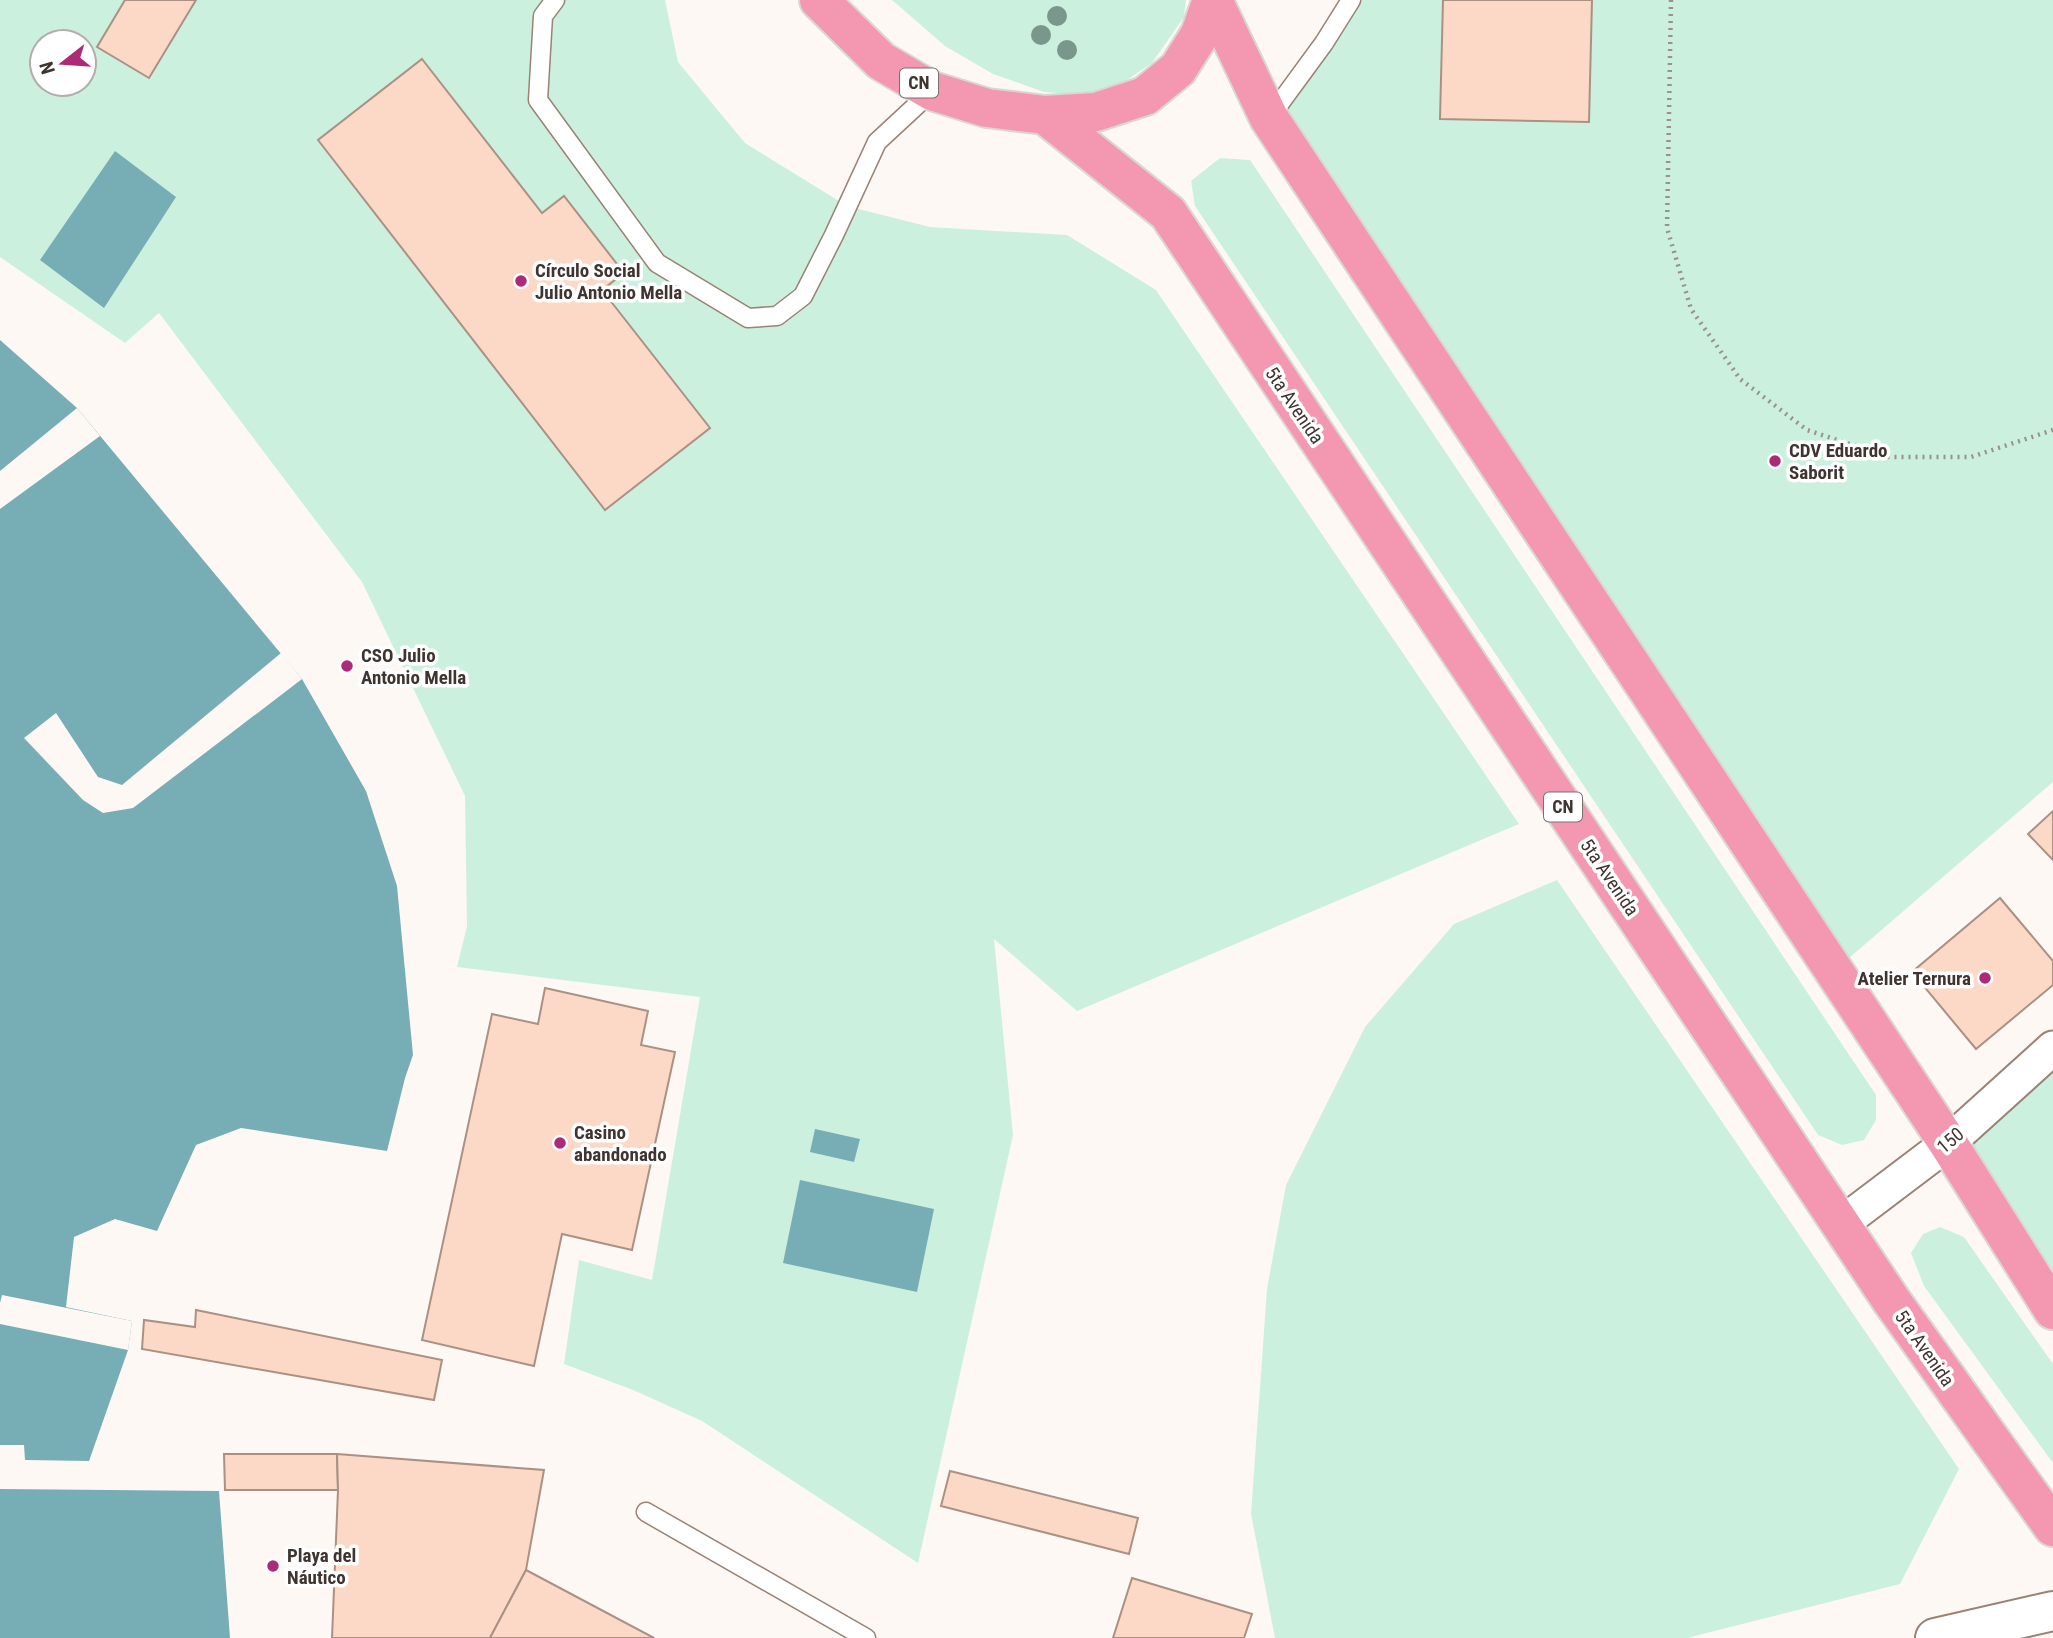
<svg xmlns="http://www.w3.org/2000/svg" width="2053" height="1638" viewBox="0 0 2053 1638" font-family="'Roboto Condensed',sans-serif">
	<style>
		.green { fill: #ccf0de; fill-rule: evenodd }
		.water { fill: #77adb5 }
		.pier { fill: #fef8f5 }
		.building { fill: #fcd9c7; stroke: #aa9184; stroke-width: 2 }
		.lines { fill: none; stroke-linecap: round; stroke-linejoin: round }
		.lane-casing { stroke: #9a8275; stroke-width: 21 }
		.street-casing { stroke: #9a8275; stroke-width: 37 }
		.secondary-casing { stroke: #9a8275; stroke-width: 42 }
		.highway-casing { stroke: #d9d6d5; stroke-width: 42 }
		.path { stroke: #9a918d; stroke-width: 4.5; stroke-dasharray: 2 5; stroke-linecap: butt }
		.lane { stroke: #fff; stroke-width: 18 }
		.street { stroke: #fff; stroke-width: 33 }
		.secondary { stroke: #fff; stroke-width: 38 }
		.highway { stroke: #f398b0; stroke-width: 38 }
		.tree { fill: #79978a }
		.poi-dot { fill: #ac2b79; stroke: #fff; stroke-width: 2.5 }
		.labels { text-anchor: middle; stroke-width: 7; stroke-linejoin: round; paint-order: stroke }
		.shield { fill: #fff; stroke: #79716d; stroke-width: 2 }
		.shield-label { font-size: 18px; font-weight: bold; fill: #3f342f }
		.poi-label { font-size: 19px; font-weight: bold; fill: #3f342f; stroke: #fff; text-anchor: start }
		.street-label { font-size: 19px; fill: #3f342f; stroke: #fff }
	</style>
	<rect width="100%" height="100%" fill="#fef8f5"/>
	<g class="green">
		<path d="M0,0H665L678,62L745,143L847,206L930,227L1067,235L1156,290L1519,824L1077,1011L994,939L1013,1135L918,1563L702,1421L633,1390L564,1364L579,1260L652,1280L700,997L457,967L467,926L465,796L362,582L159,313L125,343L0,257ZM42,42H84V84H42Z"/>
		<path d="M892,0H1186L1184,17L1152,63L1115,88L1082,95L1044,92L993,74L945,46Z"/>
		<path d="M1351,0H2053V782L1834,971L1269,118Z"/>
		<path d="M1220,158L1250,160L1876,1095V1120L1864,1140L1842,1145L1818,1135L1195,206L1191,181Z"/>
		<path d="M1557,880L1959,1469L1900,1584L1687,1638H1275L1251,1514L1267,1289L1286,1185L1365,1027L1454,924Z"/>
		<path d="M2053,1048V1310L1948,1143Z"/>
		<path d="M1940,1227L1964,1237L2053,1364V1463L1924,1286L1911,1253L1923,1234Z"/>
	</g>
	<g class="water">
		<path d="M115,151L176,197L104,308L40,260Z"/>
		<path d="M0,340L77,408L302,679L366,791L397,886L413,1055L405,1078L387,1151L241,1128L196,1145L157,1231L115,1219L74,1237L66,1307L132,1321L128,1350L89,1461L25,1460L24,1445H0Z"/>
		<path d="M815,1129L860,1139L854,1162L810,1152Z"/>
		<path d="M800,1180L934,1209L917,1292L783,1263Z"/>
		<path d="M0,1489L219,1491L230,1638H0Z"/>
	</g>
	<g class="pier">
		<path d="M77,408L100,436L0,509V471Z"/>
		<path d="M281,653L302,679L133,808L103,813L83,800L24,738L56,713L98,777L122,785Z"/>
		<path d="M2,1295L132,1321L128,1350L0,1324V1303Z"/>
	</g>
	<g class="building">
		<path d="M125,0H196L149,78L97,47Z"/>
		<path d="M1443,0H1592L1589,122L1440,119Z"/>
		<path d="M422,59L542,213L564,196L624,273L602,290L710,428L605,510L318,140Z"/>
		<path d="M2053,811V860L2028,834Z"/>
		<path d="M2000,898L2053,961V985L1976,1049L1912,972Z"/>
		<path d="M545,988L648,1011L641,1045L675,1052L632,1250L562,1234L534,1366L422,1340L492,1014L538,1024Z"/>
		<path d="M196,1310L442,1360L434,1400L142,1349L144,1320L195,1327Z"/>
		<path d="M224,1454H337L338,1490H225Z"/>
		<path d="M337,1454L544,1470L526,1570L490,1638H332L338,1490Z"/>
		<path d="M950,1471L1138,1518L1129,1554L941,1506Z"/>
		<path d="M526,1570L654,1638H490Z"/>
		<path d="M1132,1578L1252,1614L1244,1638H1113Z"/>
	</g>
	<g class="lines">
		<g class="lane-casing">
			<g id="lane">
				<path d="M555,0L543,16L538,100L657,263L748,318L777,316L803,296L834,235L877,142L932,91"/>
				<path d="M1269,118L1324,43L1351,0"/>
				<path d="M646,1512L866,1638"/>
			</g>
		</g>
		<g class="street-casing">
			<path id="street" d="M1841,1224L1948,1143L2053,1048"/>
		</g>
		<g class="secondary-casing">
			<path id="secondary" d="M1935,1638L2053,1611"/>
		</g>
		<g class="highway-casing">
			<g id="highway">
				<path d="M819,0L881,61L932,91L987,108L1045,115L1096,112L1145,96L1178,69L1200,34L1212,0"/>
				<path d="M1213,0L1269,118L1948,1143L2053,1310"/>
				<path d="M1045,115L1168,213L1891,1300L2053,1527"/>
			</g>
		</g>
		<path class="path" d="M1671,0L1667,228L1691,309L1740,379L1807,430L1889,457H1971L2053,430"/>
		<use href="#lane" class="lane"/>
		<use href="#street" class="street"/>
		<use href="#secondary" class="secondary"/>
		<use href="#highway" class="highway"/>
	</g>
	<g class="tree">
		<circle cx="1057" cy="16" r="10"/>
		<circle cx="1041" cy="35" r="10"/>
		<circle cx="1067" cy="50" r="10"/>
	</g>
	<g class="poi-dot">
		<circle cx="521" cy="281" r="7"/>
		<circle cx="1775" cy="461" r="7"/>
		<circle cx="347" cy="666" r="7"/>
		<circle cx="1985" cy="978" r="7"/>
		<circle cx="560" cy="1143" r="7"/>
		<circle cx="273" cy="1566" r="7"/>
	</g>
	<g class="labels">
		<g class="shield">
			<rect x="900" y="68.5" width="38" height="29" rx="5"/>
			<rect x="1544" y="792.5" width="38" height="29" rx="5"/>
		</g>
		<g class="shield-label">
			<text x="919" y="89">CN</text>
			<text x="1563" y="813">CN</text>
		</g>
		<g class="poi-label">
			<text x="535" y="277">Círculo Social<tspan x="535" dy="22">Julio Antonio Mella</tspan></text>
			<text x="1789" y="457">CDV Eduardo<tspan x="1789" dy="22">Saborit</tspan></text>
			<text x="361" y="662">CSO Julio<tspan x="361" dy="22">Antonio Mella</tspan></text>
			<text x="1971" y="985" text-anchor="end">Atelier Ternura</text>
			<text x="574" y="1139">Casino<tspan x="574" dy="22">abandonado</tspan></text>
			<text x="287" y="1562">Playa del<tspan x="287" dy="22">Náutico</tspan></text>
		</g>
		<g class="street-label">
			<text transform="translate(1295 405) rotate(56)" y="7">5ta Avenida</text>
			<text transform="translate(1610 877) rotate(56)" y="7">5ta Avenida</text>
			<text transform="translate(1950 1140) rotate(-40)" y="7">150</text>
			<text transform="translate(1925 1348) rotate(55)" y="7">5ta Avenida</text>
		</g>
	</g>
	<g transform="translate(63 63) rotate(253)"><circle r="33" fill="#ffffff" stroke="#b2aeac" stroke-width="2"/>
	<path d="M0-5L12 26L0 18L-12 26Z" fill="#ac2b79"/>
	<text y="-10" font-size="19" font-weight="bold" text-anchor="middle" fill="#3f342f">N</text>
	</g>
</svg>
